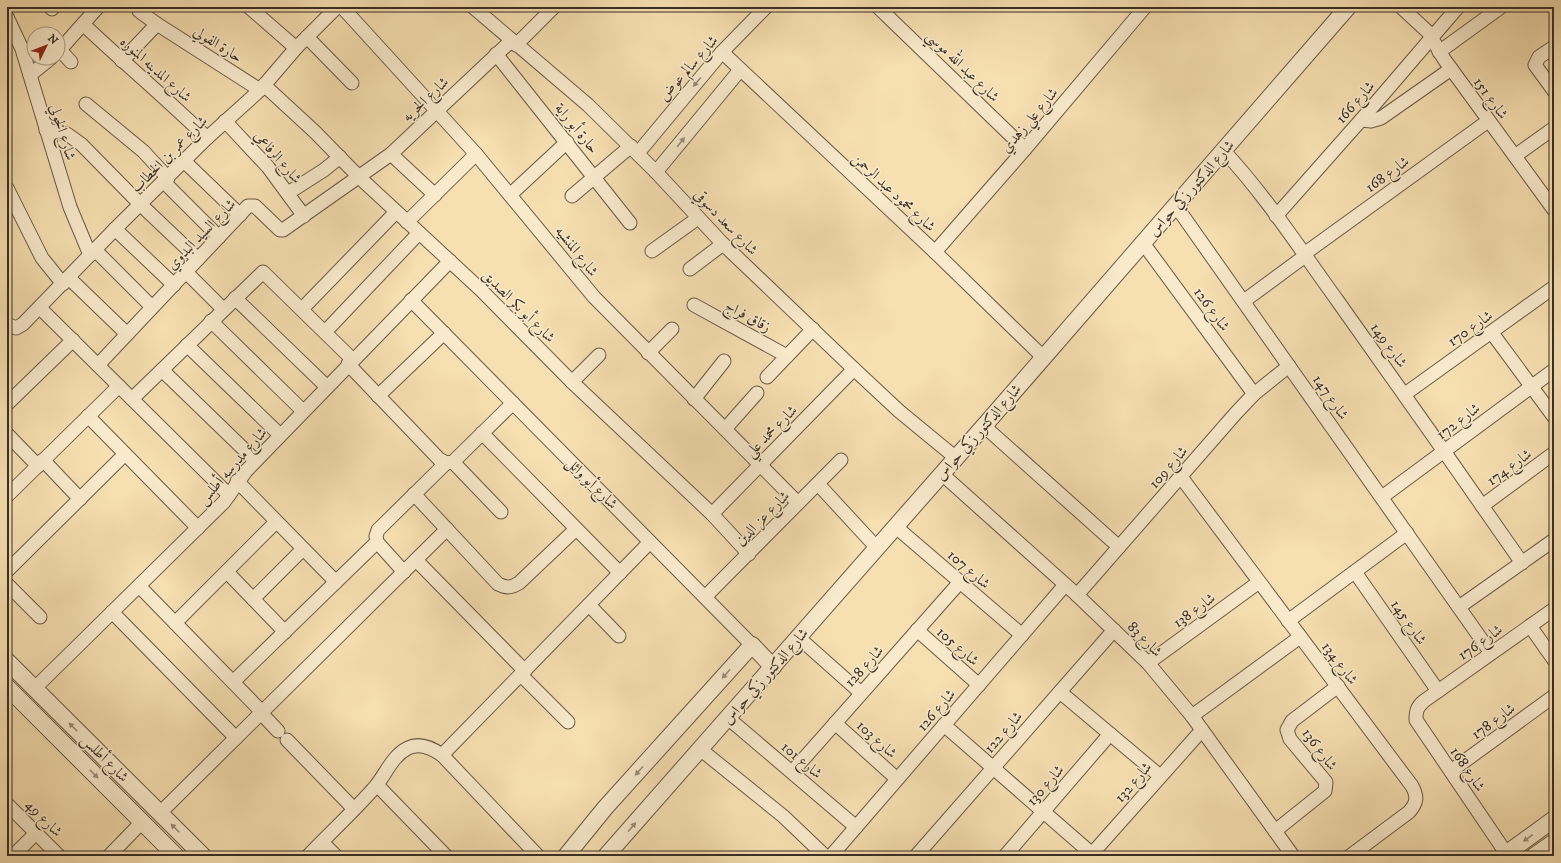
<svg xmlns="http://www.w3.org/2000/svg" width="1561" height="863" viewBox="0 0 1561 863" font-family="'IM FELL DW Pica',Amiri,serif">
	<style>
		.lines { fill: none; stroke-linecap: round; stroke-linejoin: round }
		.minor-casing { stroke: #685a48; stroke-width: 15 }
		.tertiary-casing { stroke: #685a48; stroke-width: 18 }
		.minor { stroke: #f9eacc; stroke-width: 13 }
		.tertiary { stroke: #f9eacc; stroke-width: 16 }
		.oneway { fill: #998c78 }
		.labels { text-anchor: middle; stroke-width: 3; stroke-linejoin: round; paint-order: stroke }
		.street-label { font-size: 15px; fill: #392e25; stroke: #f9eacc }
	</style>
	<rect width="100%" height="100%" fill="#f6dfb1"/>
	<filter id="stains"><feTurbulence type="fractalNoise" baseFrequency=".005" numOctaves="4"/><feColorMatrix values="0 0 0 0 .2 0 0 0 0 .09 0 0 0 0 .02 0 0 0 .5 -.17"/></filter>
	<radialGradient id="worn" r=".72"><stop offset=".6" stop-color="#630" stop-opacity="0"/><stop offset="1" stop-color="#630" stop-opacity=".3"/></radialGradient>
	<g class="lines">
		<g class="minor-casing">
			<g id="minor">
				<path d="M50,7L52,9"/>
				<path d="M249,7L296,48"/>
				<path d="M342,7L476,154L594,297L798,503"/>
				<path d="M473,7L588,105L656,172L723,244L854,369L899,411L956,458"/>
				<path d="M878,7L1025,149"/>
				<path d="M1401,7L1428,32L1444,59L1554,210"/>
				<path d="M139,11L157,24L260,90"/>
				<path d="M7,17L22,49L70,207L90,255"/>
				<path d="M83,24C124,63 167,99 207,138"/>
				<path d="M307,37L352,83"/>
				<path d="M516,45L554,7"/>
				<path d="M1554,47L1539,57L1535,65L1554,91"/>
				<path d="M60,50L71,62"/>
				<path d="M58,52L98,7"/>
				<path d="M722,52L935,252L1043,357"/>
				<path d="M1439,52L1501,7"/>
				<path d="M496,54L630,223"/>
				<path d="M122,61L157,24"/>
				<path d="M30,75L51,58"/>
				<path d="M264,85L315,132L359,177L481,290L572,382L712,514L749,554"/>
				<path d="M86,104L143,151L168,178"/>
				<path d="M1361,120L1371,121L1381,118L1451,69"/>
				<path d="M225,121L268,167L304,216"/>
				<path d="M46,130L67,134L81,144L140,204L198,259"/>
				<path d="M1223,150C1266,196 1300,249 1337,300C1399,387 1461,475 1522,563"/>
				<path d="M638,153L722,52L766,7"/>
				<path d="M391,154L435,195"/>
				<path d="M1515,156L1554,128"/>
				<path d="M184,161L240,215"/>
				<path d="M656,172L740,70"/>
				<path d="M164,182L219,237"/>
				<path d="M7,188L42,258L63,284"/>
				<path d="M288,193L324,170L340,157"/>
				<path d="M510,195L567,142"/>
				<path d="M572,196L631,146"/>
				<path d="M1176,206L1491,653"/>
				<path d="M1276,216L1361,120L1458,7"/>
				<path d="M407,222L476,154"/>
				<path d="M115,229L174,285"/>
				<path d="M1143,243L1254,394"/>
				<path d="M95,250L152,307"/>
				<path d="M652,251L698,218"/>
				<path d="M935,252L1025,149L1145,7"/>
				<path d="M1304,254L1488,121"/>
				<path d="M690,269L723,244"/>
				<path d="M186,272L223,309"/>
				<path d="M69,278L127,334"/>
				<path d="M235,298L327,387"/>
				<path d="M411,300L752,645"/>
				<path d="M1244,301L1305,256"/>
				<path d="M694,305L787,356"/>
				<path d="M40,308L229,495"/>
				<path d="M302,309L396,212"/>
				<path d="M211,321L303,411"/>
				<path d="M7,324L16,328L23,324L115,229L207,138L260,90L296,48L337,7"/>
				<path d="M325,332L419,233"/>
				<path d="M1492,333L1554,417"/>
				<path d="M187,345L280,435"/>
				<path d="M648,353L672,329"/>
				<path d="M348,364L439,459L446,463L453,462L513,403"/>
				<path d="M98,365L248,206H255L280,230H283L391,154L511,41"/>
				<path d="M162,370L255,460"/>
				<path d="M767,377L813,329"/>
				<path d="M572,382L599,355"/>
				<path d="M1405,394L1554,287"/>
				<path d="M378,396L444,333"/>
				<path d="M132,399L263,272L353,360"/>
				<path d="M694,399L724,361"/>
				<path d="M7,404L73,340"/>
				<path d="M88,416L198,528"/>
				<path d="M984,426L1119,547"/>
				<path d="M725,429L757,393"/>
				<path d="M482,433L620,573"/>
				<path d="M7,434L38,466"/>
				<path d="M43,460L80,499"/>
				<path d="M453,462L501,512"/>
				<path d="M942,474L1077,595L1148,663L1192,716L1293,856"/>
				<path d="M1181,477L1412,786C1418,797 1417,803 1409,812L1350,856"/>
				<path d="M237,481L336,582"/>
				<path d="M818,484L877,548"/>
				<path d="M414,494L498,584C506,588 511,588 519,583L576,529"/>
				<path d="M7,496L119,386"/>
				<path d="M1382,497L1554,370"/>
				<path d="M1482,506L1554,453"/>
				<path d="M712,514L854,369"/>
				<path d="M896,527L1022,635"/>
				<path d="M416,560L525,671"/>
				<path d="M7,571L125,454"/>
				<path d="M227,572L285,632"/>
				<path d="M404,572L377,542L376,536L378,530L446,463"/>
				<path d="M1355,572L1438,691"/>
				<path d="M7,584L40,617"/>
				<path d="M139,586L262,712"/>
				<path d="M1077,595L1236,413L1254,394L1289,366"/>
				<path d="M705,597L841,460"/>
				<path d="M253,599L303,549"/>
				<path d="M589,605L619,636"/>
				<path d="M1459,607L1554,540"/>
				<path d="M112,612L236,738"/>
				<path d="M1288,621L1407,533"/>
				<path d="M175,623L276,522"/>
				<path d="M1530,626L1554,660"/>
				<path d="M917,630L979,685"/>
				<path d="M798,637L861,693"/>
				<path d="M1148,663L1259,582"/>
				<path d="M521,675L568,722"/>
				<path d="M233,682L377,542"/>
				<path d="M35,688L224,502L246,471L450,261"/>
				<path d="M1060,692L1160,776"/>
				<path d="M261,713L278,731"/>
				<path d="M1192,716L1300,637"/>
				<path d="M728,718L856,827"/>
				<path d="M835,723L897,779"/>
				<path d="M944,725L1092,854"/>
				<path d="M287,740L354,809"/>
				<path d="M700,749L783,816L825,856"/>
				<path d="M442,755L650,542"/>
				<path d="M1451,771L1554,696"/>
				<path d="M792,772L960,582"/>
				<path d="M377,785L446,856"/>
				<path d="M7,804L59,856"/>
				<path d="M160,813L447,529"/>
				<path d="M1275,831L1325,791L1326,782L1290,739L1287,730L1292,721L1338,686"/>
				<path d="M322,842L336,856"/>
				<path d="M1506,853L1416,720C1416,711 1417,707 1424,701L1554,609"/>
				<path d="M13,856L36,833"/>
				<path d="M109,856L142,822"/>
				<path d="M308,856C330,833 354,811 375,787C386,774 392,756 408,748C420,742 432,748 442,755L538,856"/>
				<path d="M831,856L1065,585"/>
				<path d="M916,856L1114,630"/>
				<path d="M1005,856L1110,734"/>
				<path d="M1090,856L1202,730"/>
			</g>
		</g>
		<g class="tertiary-casing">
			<g id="tertiary">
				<path d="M7,661L203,856"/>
				<path d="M7,687L176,856"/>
				<path d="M566,856L605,808L752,645L773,667"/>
				<path d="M606,856L984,426L1348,7"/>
				<path d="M1503,856L1554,819"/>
				<path d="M1534,856L1554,842"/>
			</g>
		</g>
		<use href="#minor" class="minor"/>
		<use href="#tertiary" class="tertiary"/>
	</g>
	<defs><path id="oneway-solid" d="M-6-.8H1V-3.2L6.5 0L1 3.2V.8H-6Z"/></defs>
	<g class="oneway">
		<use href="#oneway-solid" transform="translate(697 82) rotate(130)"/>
		<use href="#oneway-solid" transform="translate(681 142) rotate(-51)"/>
		<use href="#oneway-solid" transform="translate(726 674) rotate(132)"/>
		<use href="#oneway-solid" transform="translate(73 727) rotate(-135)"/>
		<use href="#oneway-solid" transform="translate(639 771) rotate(132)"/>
		<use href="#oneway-solid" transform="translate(94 774) rotate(45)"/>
		<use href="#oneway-solid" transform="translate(632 827) rotate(-49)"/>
		<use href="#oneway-solid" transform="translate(175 828) rotate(-135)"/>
		<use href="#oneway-solid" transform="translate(1528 838) rotate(145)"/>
	</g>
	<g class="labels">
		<g class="street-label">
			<text transform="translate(218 44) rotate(32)" y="5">حارة الفولي</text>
			<text transform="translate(963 66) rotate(44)" y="5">شارع عبد الله موسي</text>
			<text transform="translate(688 68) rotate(-49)" y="5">شارع سالم عوض</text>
			<text transform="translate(156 69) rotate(42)" y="5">شارع المدينه المنوره</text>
			<text transform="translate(1491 98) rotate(54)" y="5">شارع 151</text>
			<text transform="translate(425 99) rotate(-43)" y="5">شارع الحريه</text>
			<text transform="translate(1355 102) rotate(-49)" y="5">شارع 166</text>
			<text transform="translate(1029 120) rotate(-50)" y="5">شارع علي زهدي</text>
			<text transform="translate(577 128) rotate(51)" y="5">حارة أبو راية</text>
			<text transform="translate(63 132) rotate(73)" y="5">شارع الخولي</text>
			<text transform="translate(169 154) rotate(-45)" y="5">شارع عمر بن الخطاب</text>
			<text transform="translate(278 157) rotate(49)" y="5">شارع الرفاعي</text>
			<text transform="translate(1387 174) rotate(-36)" y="5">شارع 168</text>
			<text transform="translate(1191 188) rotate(-49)" y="5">شارع الدكتور زكي حواس</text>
			<text transform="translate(894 192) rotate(43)" y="5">شارع محمود عبد الرحمن</text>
			<text transform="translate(726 222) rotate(46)" y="5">شارع سعد دسوقي</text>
			<text transform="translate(201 234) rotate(-46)" y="5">شارع السيد البدوي</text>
			<text transform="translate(577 251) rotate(52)" y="5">شارع المنشيه</text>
			<text transform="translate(519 306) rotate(45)" y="5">شارع أبو بكر الصديق</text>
			<text transform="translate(1212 309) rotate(54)" y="5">شارع 126</text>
			<text transform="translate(748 316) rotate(29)" y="5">زقاق فراج</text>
			<text transform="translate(1470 328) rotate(-35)" y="5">شارع 170</text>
			<text transform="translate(1389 345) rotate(54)" y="5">شارع 149</text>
			<text transform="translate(1331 397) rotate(55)" y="5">شارع 147</text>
			<text transform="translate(1458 421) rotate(-37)" y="5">شارع 172</text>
			<text transform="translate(771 431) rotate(-45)" y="5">شارع محمد علي</text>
			<text transform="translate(978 432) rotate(-49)" y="5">شارع الدكتور زكي حواس</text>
			<text transform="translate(232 466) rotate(-49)" y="5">شارع مدرسه أطلس</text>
			<text transform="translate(1168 467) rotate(-49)" y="5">شارع 109</text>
			<text transform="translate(1509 467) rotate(-36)" y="5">شارع 174</text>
			<text transform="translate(592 483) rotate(45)" y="5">شارع أبو وائل</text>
			<text transform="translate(762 518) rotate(-45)" y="5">شارع عز الدين</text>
			<text transform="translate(969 569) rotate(41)" y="5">شارع 107</text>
			<text transform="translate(1194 610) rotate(-36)" y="5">شارع 138</text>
			<text transform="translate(1409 622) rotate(55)" y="5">شارع 145</text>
			<text transform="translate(1145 639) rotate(46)" y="5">شارع 83</text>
			<text transform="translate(1480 642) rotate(-35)" y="5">شارع 176</text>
			<text transform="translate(958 646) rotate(41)" y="5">شارع 105</text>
			<text transform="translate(1340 663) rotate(53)" y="5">شارع 134</text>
			<text transform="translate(864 666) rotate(-48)" y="5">شارع 128</text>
			<text transform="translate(765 676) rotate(-49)" y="5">شارع الدكتور زكي حواس</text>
			<text transform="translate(936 710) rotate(-49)" y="5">شارع 126</text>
			<text transform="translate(1493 721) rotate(-36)" y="5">شارع 178</text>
			<text transform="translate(1003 732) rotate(-49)" y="5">شارع 122</text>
			<text transform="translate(877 739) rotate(42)" y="5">شارع 103</text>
			<text transform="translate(1320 749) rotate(53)" y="5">شارع 136</text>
			<text transform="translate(105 758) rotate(45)" y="5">شارع أطلس</text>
			<text transform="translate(802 760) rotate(40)" y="5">شارع 101</text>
			<text transform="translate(1468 769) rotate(56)" y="5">شارع 168</text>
			<text transform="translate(1133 782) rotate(-49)" y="5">شارع 132</text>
			<text transform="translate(1045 785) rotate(-49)" y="5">شارع 130</text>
			<text transform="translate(44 818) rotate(45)" y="5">شارع 49</text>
		</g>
	</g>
	<rect width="1561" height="863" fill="none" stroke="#f6dfb1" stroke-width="24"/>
	<rect x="8" y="8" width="1545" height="847" fill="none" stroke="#392e25" stroke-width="2"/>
	<rect x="12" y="12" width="1537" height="839" fill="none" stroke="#392e25"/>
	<g transform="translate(46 46) rotate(47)"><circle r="19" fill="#f9eacc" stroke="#ac9f89"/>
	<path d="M0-3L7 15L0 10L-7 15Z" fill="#8f2418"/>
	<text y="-6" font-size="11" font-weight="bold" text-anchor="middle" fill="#392e25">N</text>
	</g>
	<rect width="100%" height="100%" filter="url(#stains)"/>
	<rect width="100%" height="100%" fill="url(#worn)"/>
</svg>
